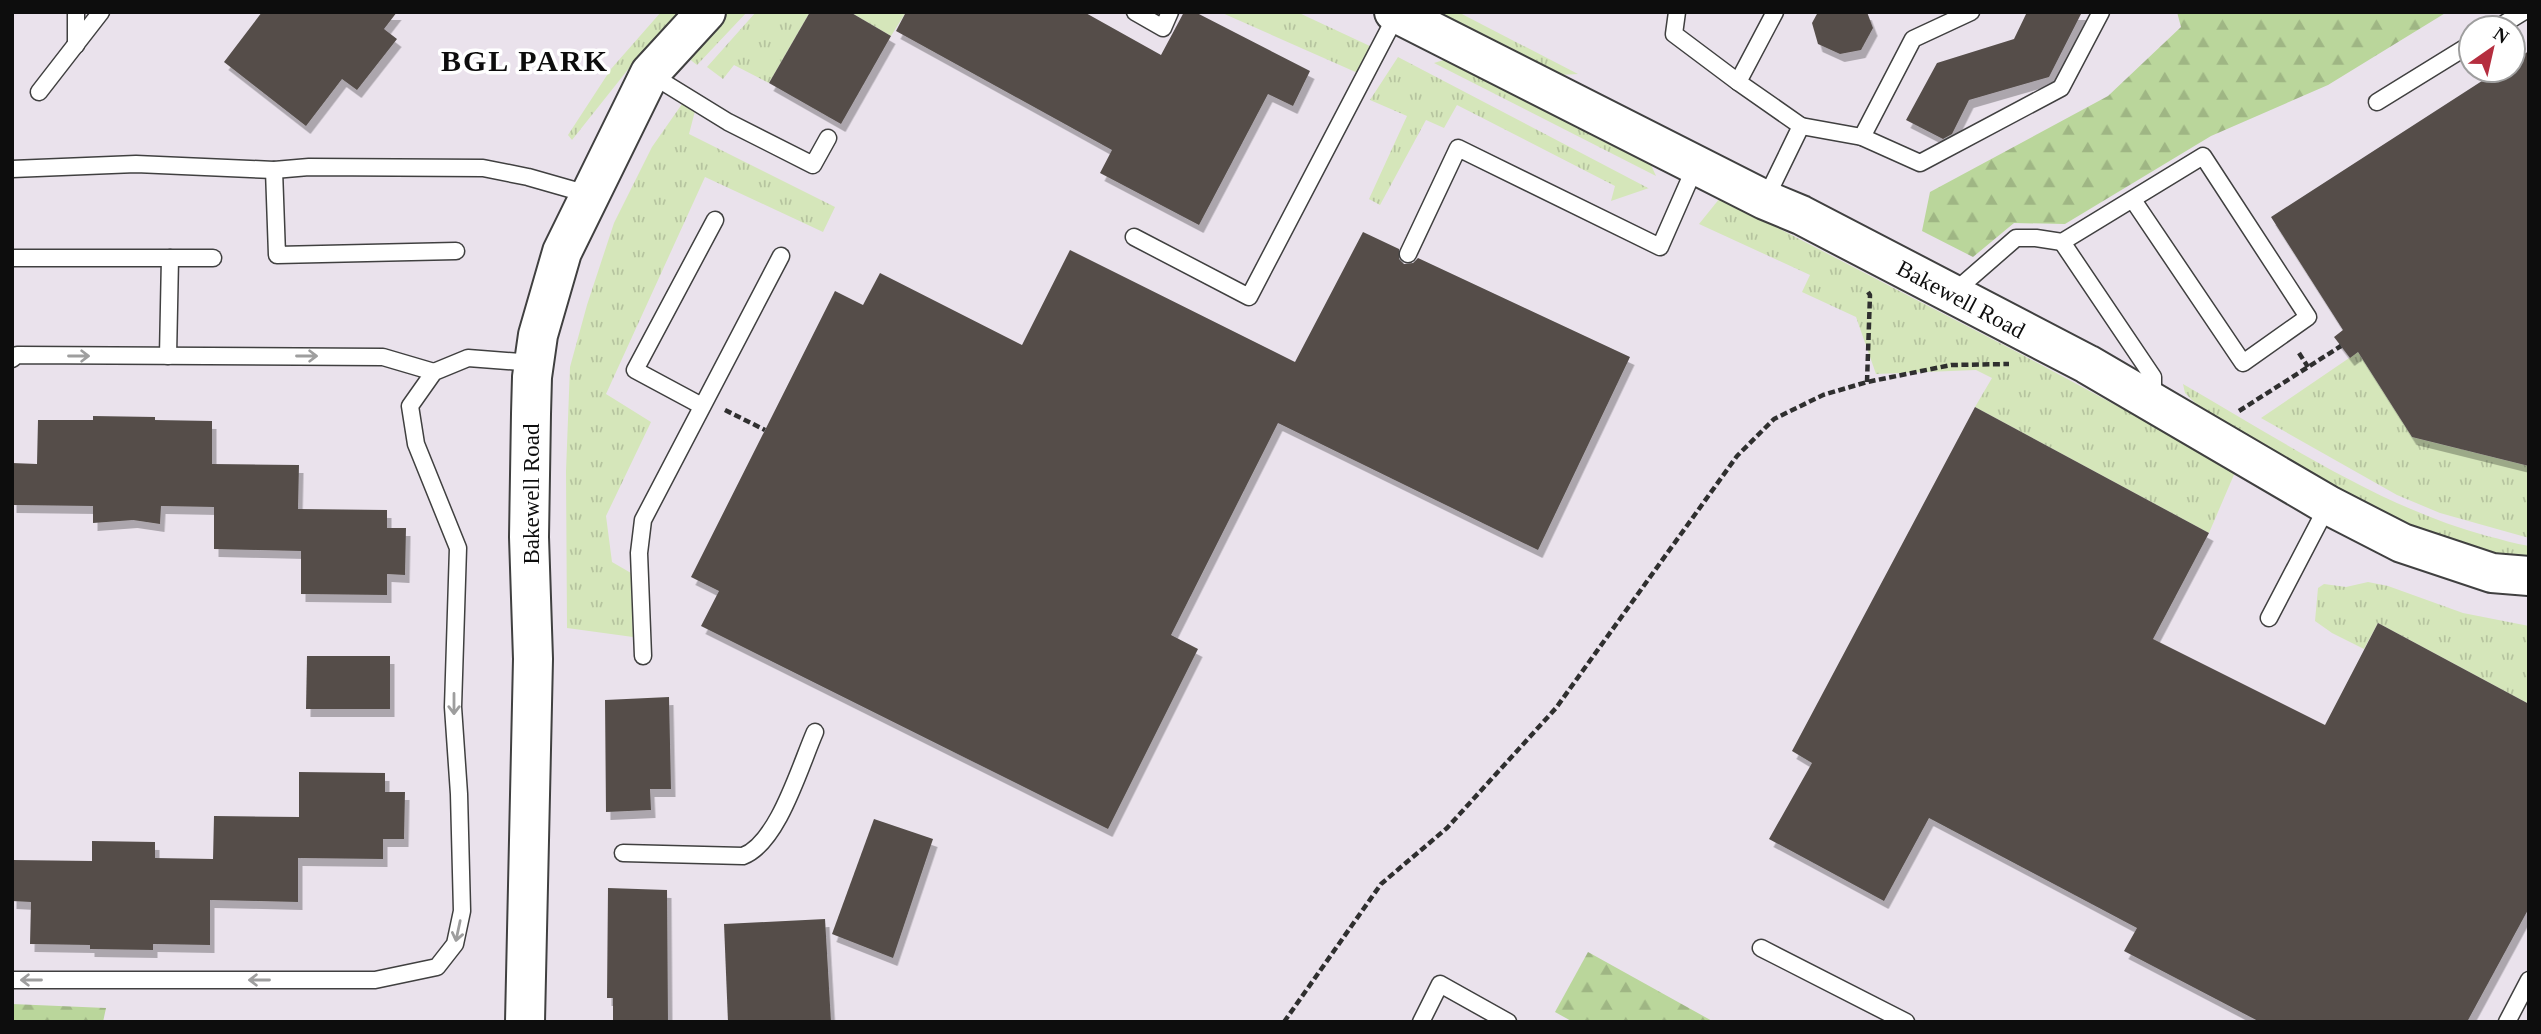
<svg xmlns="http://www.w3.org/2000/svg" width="2541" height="1034" viewBox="0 0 2541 1034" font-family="'Times New Roman',serif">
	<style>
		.industrial { fill: #eae2ec; fill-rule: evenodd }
		.grass { fill: url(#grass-tufts) }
		.forest { fill: url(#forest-firs) }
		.building { fill: #554e4a; filter: url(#shadow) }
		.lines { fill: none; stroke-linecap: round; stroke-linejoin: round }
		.service-casing { stroke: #404040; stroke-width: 19 }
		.tertiary-casing { stroke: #404040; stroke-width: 42 }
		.path { stroke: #2f2f2f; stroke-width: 4.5; stroke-dasharray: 7 3.5; stroke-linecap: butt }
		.service { stroke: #fff; stroke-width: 16 }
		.tertiary { stroke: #fff; stroke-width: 38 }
		.oneway { stroke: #9e9e9e }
		.labels { text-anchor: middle; stroke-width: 7; stroke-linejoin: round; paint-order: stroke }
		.street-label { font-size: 23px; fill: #0d0d0d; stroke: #fff }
		.district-label { font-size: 30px; font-weight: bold; letter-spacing: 2px; fill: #0d0d0d; stroke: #fff }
	</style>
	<defs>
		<pattern id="grass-tufts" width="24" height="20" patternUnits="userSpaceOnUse" patternTransform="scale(1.75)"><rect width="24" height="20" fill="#d5e6ba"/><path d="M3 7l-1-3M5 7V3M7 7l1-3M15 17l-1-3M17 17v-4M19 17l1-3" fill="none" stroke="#b6c49f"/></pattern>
		<pattern id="forest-firs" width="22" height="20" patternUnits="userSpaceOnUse" patternTransform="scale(1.75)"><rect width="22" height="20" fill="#bad69b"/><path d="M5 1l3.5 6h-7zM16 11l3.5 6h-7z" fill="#9fb684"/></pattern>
		<filter id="shadow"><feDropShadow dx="4.5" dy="8" stdDeviation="0" flood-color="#0004"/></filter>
	</defs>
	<rect width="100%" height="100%" fill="#fefaef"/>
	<path class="industrial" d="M12,12H2529V1022H12ZM2471,28H2513V70H2471Z"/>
	<g class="grass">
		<path d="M661,12H686L630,67L572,140L568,135L611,69Z"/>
		<path d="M724,12H747L697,65L683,54Z"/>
		<path d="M756,12H810L769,83L734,65L723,79L707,67Z"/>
		<path d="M850,12H906L891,36Z"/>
		<path d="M1220,12H1297L1372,47L1360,74Z"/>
		<path d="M1437,12H1458L1578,74L1560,75Z"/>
		<path d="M1398,57L1648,188H1649L1611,201L1615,186L1457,105L1444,128L1426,120L1380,205L1369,199L1407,116L1370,100Z"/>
		<path d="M1450,58L1647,156L1656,176L1434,63Z"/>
		<path d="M682,104L695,111L689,134L835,207L823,232L705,177L606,394L651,422L606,516L612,562L631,573L633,637L567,628L566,471L570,367L587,305L614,223L652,147Z"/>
		<path d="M1720,198L2017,352L2236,470L2209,533L1975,407L1992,378L1976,370L1876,374L1856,317L1802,292L1810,275L1699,224Z"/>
		<path d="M2358,352L2412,437L2529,466V538L2440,513L2397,495L2261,418Z"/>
		<path d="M2183,384C2281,440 2378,506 2487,536C2501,539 2515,544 2529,546V559C2413,548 2301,468 2202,410L2185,393Z"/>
		<path d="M2368,582L2388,586L2463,613L2529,626V704L2378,623L2364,649L2332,633L2315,621L2318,588L2324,584L2346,587Z"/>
	</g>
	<g class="forest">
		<path d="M2177,12H2447L2328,85L2211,136L2065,224L2014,223L1973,257L1922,231L1930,192L2108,96L2181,27Z"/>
		<path d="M1588,952L1714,1022H1573L1555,1012Z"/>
		<path d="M12,1004L106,1008L103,1022H12Z"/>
	</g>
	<g class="building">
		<path d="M262,12H397L384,29L397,39L357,90L342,79L306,126L224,62Z"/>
		<path d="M810,12H850L891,36L841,124L769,83Z"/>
		<path d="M906,12H1084L1161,55L1184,12H1195L1310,71L1293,106L1268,94L1199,225L1100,173L1112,150L896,31Z"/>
		<path d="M1818,12H1867L1873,28L1861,50L1840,54L1818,44L1812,23Z"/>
		<path d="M2027,12H2082L2049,77L1969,100L1952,134L1943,139L1906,120L1937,63L2014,39Z"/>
		<path d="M2529,51V466L2412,437L2358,352L2350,358L2334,337L2343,330L2271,217L2499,70H2513V61Z"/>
		<path d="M1363,232L1399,249V259L1404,264L1413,263L1418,258L1630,357L1538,550L1278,423L1171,635L1198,649L1108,829L701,626L719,591L691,577L835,291L863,305L880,273L1022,345L1070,250L1295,362Z"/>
		<path d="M1975,407L2209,533L2153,639L2325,725L2378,623L2529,704V908L2467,1022H2260L2124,951L2137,928L1929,818L1884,901L1769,839L1812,763L1792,751Z"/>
		<path d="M93,416L155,417V420L212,421V464L299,465L298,509L387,510V528H406L405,575L387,574V595L301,594V551L214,549V507L161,506L160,524L133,520L93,523V506L12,505V463L37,464L38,420H93Z"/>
		<path d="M307,656H390V709H306Z"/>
		<path d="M669,697L671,789H650L651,810L606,812L605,700Z"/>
		<path d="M299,772L385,773V792H405L404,839H383V859L298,858V902L210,900V945L153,944V950L90,949V945L30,944L31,902L12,901V860L92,861V841L155,842V858L213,859L214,816L299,817Z"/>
		<path d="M874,819L933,839L893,958L832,934Z"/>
		<path d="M608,888L667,890L668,1022H613V998H607Z"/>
		<path d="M825,919L831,1022H728L724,924Z"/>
	</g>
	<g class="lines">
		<g class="service-casing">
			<g id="service">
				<path d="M1135,12L1163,28L1170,12"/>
				<path d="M1677,12L1674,34L1738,82"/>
				<path d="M2497,28L2523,12"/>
				<path d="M76,45V12"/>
				<path d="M650,74L728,122L813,165L828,138"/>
				<path d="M39,92L101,12"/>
				<path d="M2377,102L2471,44"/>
				<path d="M1801,126L1862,137L1920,163L2061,88L2101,12"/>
				<path d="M1862,137L1913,39L1971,12"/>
				<path d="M12,169L136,164L274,170L309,167L483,168L528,177L591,195"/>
				<path d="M274,170L277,255L456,251"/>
				<path d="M1765,200L1801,126L1738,82L1775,12"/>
				<path d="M1134,237L1249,297L1397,14"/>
				<path d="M2062,242L2153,377V400"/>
				<path d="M1408,254L1458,148L1660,247L1696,165"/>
				<path d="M12,258H213"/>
				<path d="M1954,292L2016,238H2036L2062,242L2203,156L2308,317L2243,363L2133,200"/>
				<path d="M168,356L170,258"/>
				<path d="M12,359L17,355L383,357L434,372"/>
				<path d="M702,406L635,370L715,220"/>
				<path d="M2269,618L2328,505"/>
				<path d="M643,656L639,553L643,520L781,256"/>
				<path d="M623,853L743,856C778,843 800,766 815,732"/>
				<path d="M1761,948L1906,1022"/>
				<path d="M12,980H375L437,967L455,944L462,911L459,794L453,707L458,548L416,444L410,406L434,372L468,358L534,363"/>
				<path d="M1421,1022L1440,984L1508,1022"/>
				<path d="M2507,1022L2529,980"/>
			</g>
		</g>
		<g class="tertiary-casing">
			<g id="tertiary">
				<path d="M1394,12L1765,200L1801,215L2087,364L2328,505L2402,543L2492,573L2529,576"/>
				<path d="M525,1022L533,659L529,537L531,414L532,377L538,335L562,252L650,73L706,12"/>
			</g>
		</g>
		<g class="path">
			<path d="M2299,353L2308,367"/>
			<path d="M1867,382L1870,295L1868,292"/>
			<path d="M725,410L765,430"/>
			<path d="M2239,411L2341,346"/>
			<path d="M1284,1022L1381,884L1447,828L1556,708L1737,456L1774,419L1823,395L1867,382L1951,365L2009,364"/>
		</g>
		<use href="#service" class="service"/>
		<use href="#tertiary" class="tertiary"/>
	</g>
	<defs><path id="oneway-shaft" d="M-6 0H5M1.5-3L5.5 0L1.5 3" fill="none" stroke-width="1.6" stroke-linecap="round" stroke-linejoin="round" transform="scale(1.75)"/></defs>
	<g class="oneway">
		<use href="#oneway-shaft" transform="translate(79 356)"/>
		<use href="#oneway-shaft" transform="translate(307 356)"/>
		<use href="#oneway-shaft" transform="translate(454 704) rotate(90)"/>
		<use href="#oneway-shaft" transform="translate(458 931) rotate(102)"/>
		<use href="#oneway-shaft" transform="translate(31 980) rotate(180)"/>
		<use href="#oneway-shaft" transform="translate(259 980) rotate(180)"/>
	</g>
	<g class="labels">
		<g class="street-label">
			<text transform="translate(1961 299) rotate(28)" y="8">Bakewell Road</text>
			<text transform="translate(531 494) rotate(-90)" y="8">Bakewell Road</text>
		</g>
		<g class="district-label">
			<text x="525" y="71">BGL PARK</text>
		</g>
	</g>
	<rect width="2541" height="1034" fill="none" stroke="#0d0d0d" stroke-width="28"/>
	<g transform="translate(2492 49) rotate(34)"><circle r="33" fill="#ffffff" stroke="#9e9e9e" stroke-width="2"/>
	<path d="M0-5L12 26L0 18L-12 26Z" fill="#b52e3f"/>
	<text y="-10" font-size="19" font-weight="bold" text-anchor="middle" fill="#0d0d0d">N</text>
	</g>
</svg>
